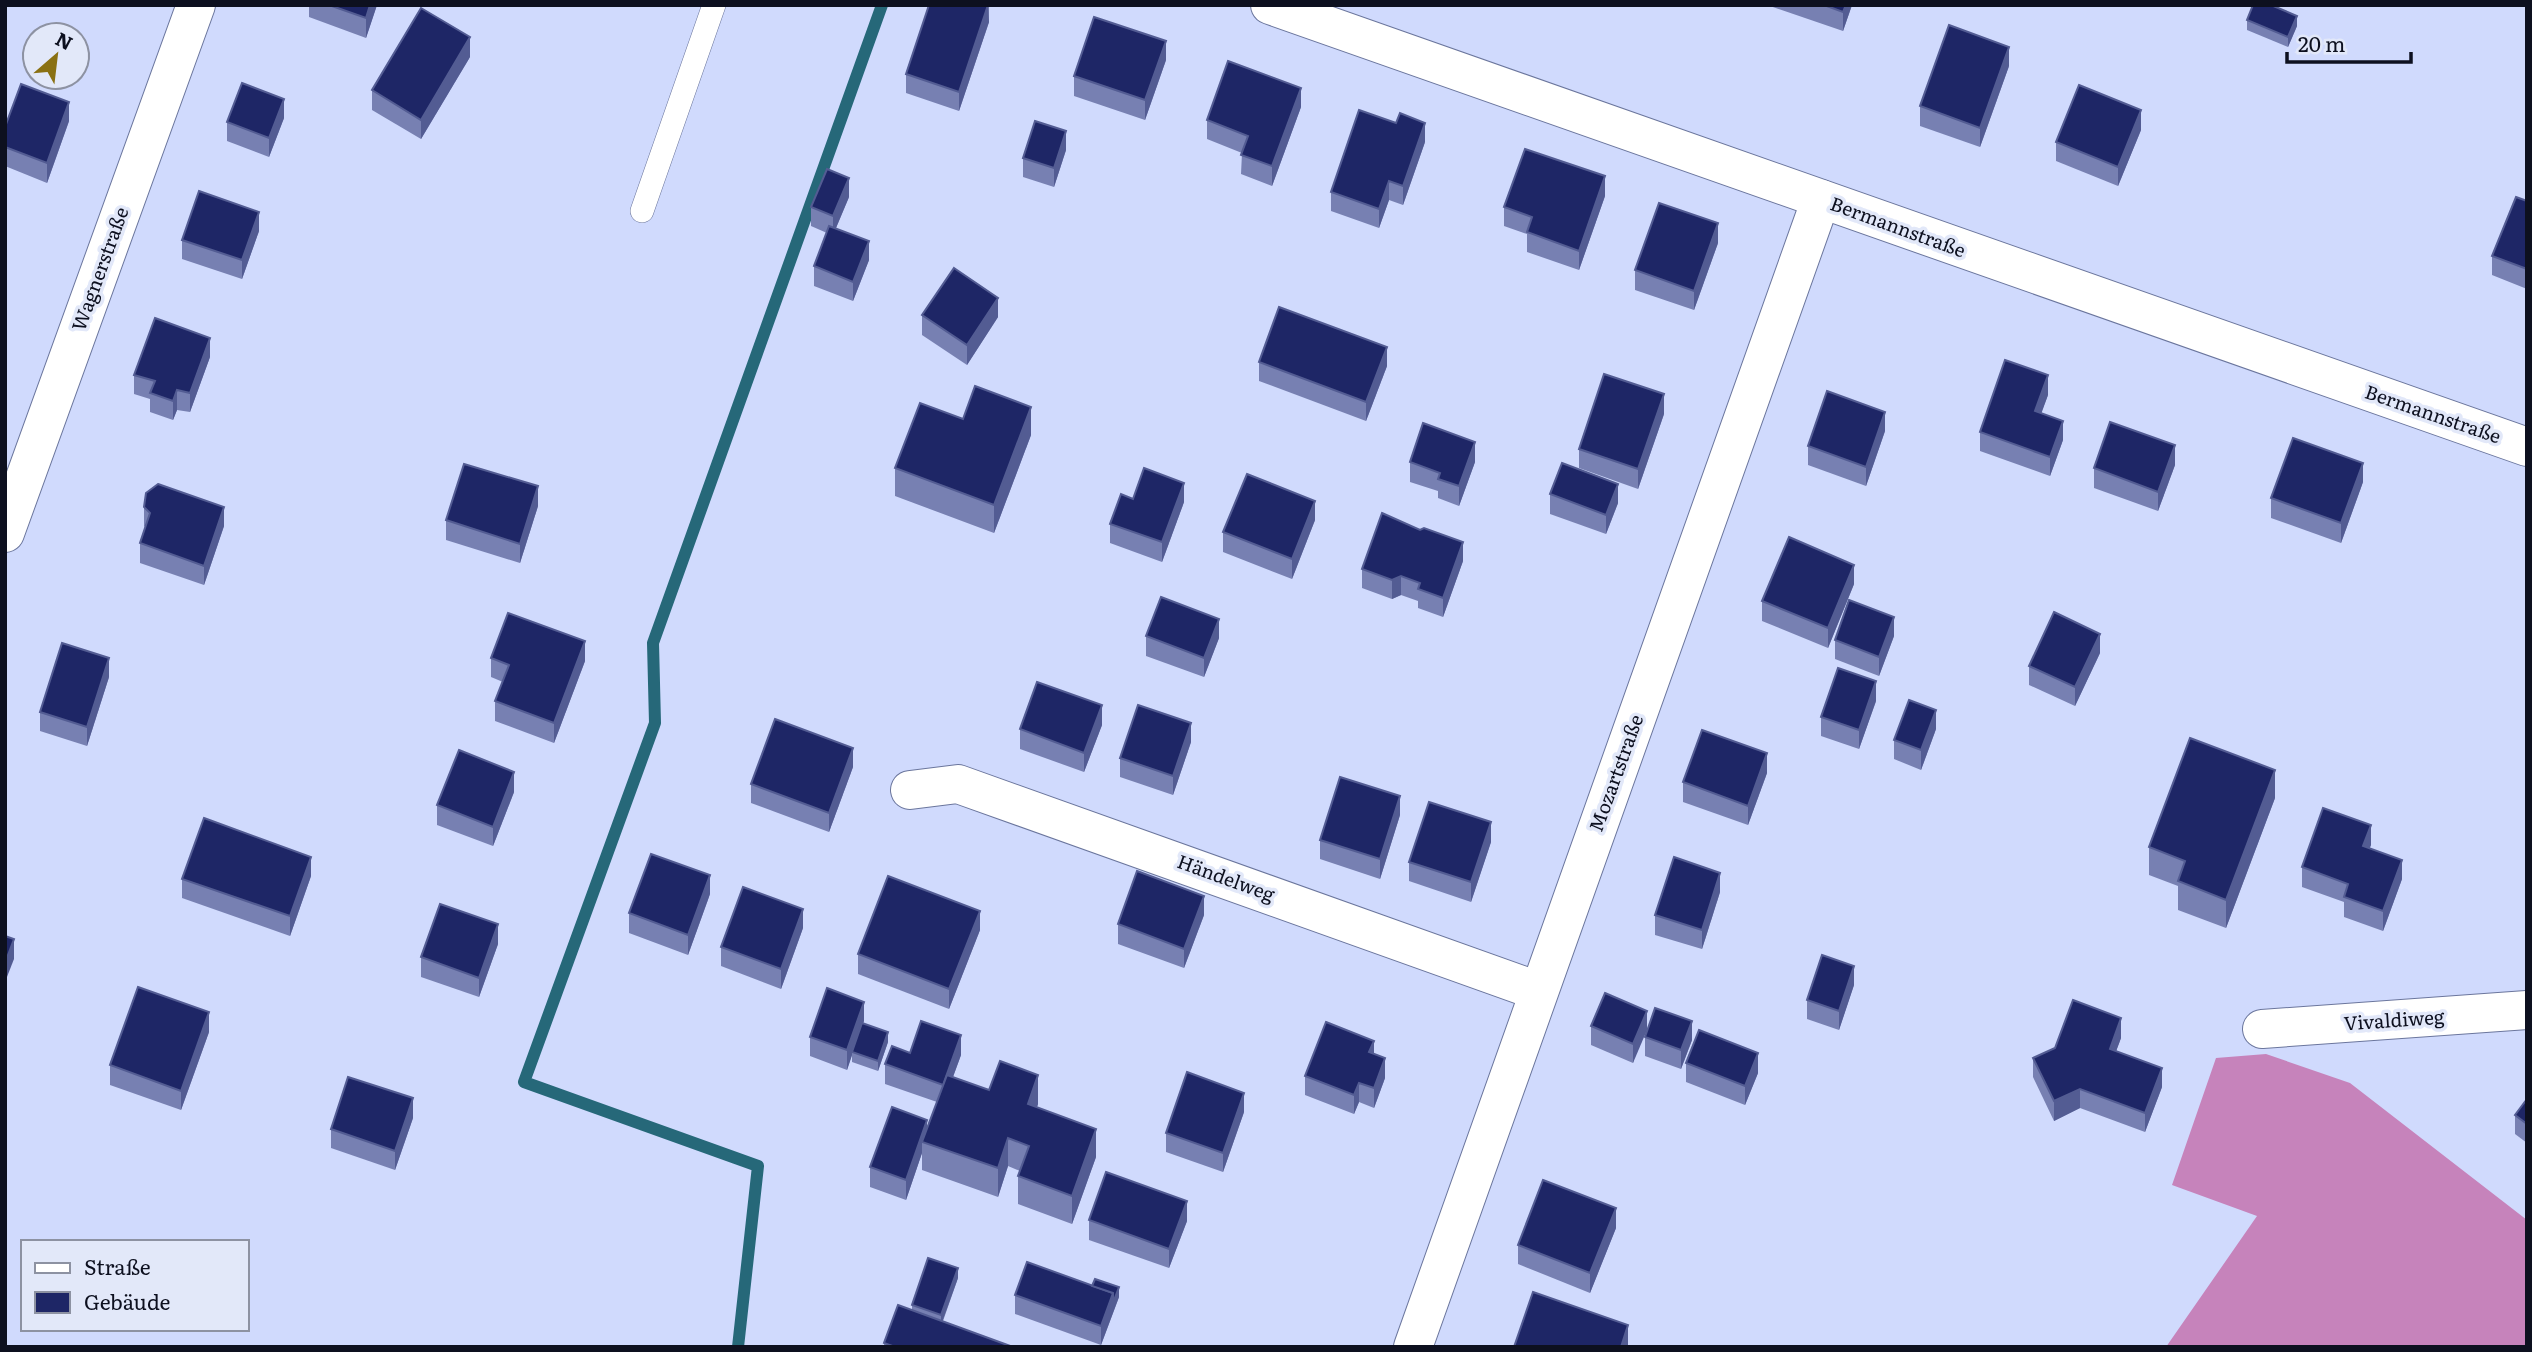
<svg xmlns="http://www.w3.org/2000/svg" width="2532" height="1352" viewBox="0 0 2532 1352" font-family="Literata,serif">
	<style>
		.forest { fill: #c683bb }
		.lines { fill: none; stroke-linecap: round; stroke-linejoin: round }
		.stream { stroke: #266879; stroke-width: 12 }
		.service-casing { stroke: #6b769d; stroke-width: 24 }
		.minor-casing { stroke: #6b769d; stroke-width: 40 }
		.service { stroke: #fff; stroke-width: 23 }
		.minor { stroke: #fff; stroke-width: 38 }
		.wall { fill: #7780b2 }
		.shaded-wall { fill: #535c93 }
		.building { fill: #1e2666; stroke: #535c93; stroke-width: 2 }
		.labels { text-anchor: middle; stroke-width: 7; stroke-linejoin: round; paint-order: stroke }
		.street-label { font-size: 19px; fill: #0d101f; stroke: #e2e8f9 }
	</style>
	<rect width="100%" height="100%" fill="#d0dafd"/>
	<path class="forest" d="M2266,1054L2350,1083L2527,1220V1347H2166L2257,1216L2172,1185L2216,1058Z"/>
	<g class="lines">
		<path class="stream" d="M738,1347L758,1166L524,1082L655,723L653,643L882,5"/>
		<g class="service-casing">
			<path id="service" d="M642,211L714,5"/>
		</g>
		<g class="minor-casing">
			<g id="minor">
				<path d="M1270,5L2527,447"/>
				<path d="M5,533L196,5"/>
				<path d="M910,790L958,784L1538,991"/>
				<path d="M2262,1029L2527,1010"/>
				<path d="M1413,1347L1821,199"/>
			</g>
		</g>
		<use href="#service" class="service"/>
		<use href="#minor" class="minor"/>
	</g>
	<g class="wall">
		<path d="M309,5H377L366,38L309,17Z"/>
		<path d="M989,5V22L959,111L906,93V74Z"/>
		<path d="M1767,5H1852L1843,31Z"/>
		<path d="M2247,20L2297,26L2288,47L2247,30Z"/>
		<path d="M470,57L421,139L372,110V90Z"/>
		<path d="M1166,60L1145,120L1074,96V76Z"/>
		<path d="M2009,66L1980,147L1920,126V106Z"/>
		<path d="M1301,107L1272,186L1241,174L1242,153L1207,139V120Z"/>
		<path d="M284,118L269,157L227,141V122Z"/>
		<path d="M69,121L47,183L5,166V127Z"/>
		<path d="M2141,130L2118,186L2056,161V142Z"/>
		<path d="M1425,142L1403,205L1389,200L1379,228L1331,211V192Z"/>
		<path d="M1066,150L1054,187L1023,177V158Z"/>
		<path d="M1605,196L1579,270L1527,252V234L1504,226V207Z"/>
		<path d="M849,197L836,228L869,260L853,301L814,286V266L827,233L811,226V207Z"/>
		<path d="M2527,201V289L2492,275V256Z"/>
		<path d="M259,231L242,279L182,259V240Z"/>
		<path d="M1718,243L1694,310L1635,290V270Z"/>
		<path d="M922,315L998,317L967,365L922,335Z"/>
		<path d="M210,357L190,412L177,410L173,420L150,412V399L134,394V375Z"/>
		<path d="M1259,362L1387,366L1366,421L1259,381Z"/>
		<path d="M2048,395L2041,413L2063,440L2050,476L1980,451V432Z"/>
		<path d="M1664,414L1638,489L1579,468V449Z"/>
		<path d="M963,419L1031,435L994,533L895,496V468Z"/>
		<path d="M1885,431L1866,486L1808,465V446Z"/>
		<path d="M1410,462H1475L1459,506L1438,498V491L1410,482Z"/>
		<path d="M2175,465L2158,511L2094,488V468Z"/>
		<path d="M2363,482L2341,543L2271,518V498Z"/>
		<path d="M1550,494L1618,503L1606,534L1550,514Z"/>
		<path d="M1133,499L1184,502L1162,562L1110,543V524Z"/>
		<path d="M538,506L520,563L446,540V520Z"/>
		<path d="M144,507L224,526L204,585L140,563V543L145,527L144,526Z"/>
		<path d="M1315,520L1292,579L1223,552V532Z"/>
		<path d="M1463,561L1443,617L1418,608V601L1401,595L1392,599L1362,588V569Z"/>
		<path d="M1854,584L1828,648L1762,621V601Z"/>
		<path d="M1146,636L1219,638L1204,677L1146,656Z"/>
		<path d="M1894,636L1879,676L1835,659V640Z"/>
		<path d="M2100,653L2075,706L2029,685V666Z"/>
		<path d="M491,658L585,661L554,743L495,721V701L503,682L491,677Z"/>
		<path d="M109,677L87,746L40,731V712Z"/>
		<path d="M1876,701L1859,749L1821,736V717Z"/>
		<path d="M1102,725L1084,772L1020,749V729Z"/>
		<path d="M1936,729L1921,770L1894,759V740Z"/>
		<path d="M1191,742L1173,795L1120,777V758Z"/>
		<path d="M853,767L829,832L751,803V784Z"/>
		<path d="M1767,773L1748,825L1683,802V782Z"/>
		<path d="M514,792L493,846L437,825V805Z"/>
		<path d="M2275,798L2226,928L2178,910V886L2149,875V847Z"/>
		<path d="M1400,815L1380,879L1320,859V840Z"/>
		<path d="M1491,842L1471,902L1409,881V862Z"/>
		<path d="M2371,845L2369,848L2402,879L2383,931L2344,917V902L2302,887V867Z"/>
		<path d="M311,876L290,936L182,898V879Z"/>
		<path d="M1720,892L1702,949L1655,935V915Z"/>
		<path d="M710,894L688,955L629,933V913Z"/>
		<path d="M1204,915L1184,968L1118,944V924Z"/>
		<path d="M803,928L781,989L721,966V947Z"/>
		<path d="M980,930L949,1009L858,974V954Z"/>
		<path d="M498,944L479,997L421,977V957Z"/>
		<path d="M1854,985L1839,1030L1807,1019V1000Z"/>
		<path d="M1647,1011L1633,1063L1591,1045V1026Z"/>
		<path d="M864,1021L863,1023L888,1042L878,1071L852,1062V1055L847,1070L810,1056V1037Z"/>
		<path d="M209,1032L181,1110L110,1085V1065Z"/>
		<path d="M1645,1037L1692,1040L1681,1069L1645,1056Z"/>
		<path d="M2121,1038L2116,1051L2162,1087L2145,1132L2080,1108L2054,1121L2033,1077V1058L2055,1048Z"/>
		<path d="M910,1053L961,1055L953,1077L989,1090L1038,1104L1037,1107L1096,1157L1072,1224L1018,1204V1176L1020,1171L1008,1166L998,1197L922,1170V1153L906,1200L870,1187V1167L927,1128L937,1102L885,1084V1064Z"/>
		<path d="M1374,1054L1385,1078L1374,1108L1359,1102L1354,1114L1305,1095V1076Z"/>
		<path d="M1686,1063L1758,1073L1745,1105L1686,1082Z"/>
		<path d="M2527,1099V1143L2515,1134V1115Z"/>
		<path d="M1244,1112L1223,1172L1166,1152V1133Z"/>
		<path d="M413,1118L395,1170L331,1148V1129Z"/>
		<path d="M1089,1220L1187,1221L1169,1268L1089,1240Z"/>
		<path d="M1616,1228L1590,1293L1518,1264V1245Z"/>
		<path d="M958,1278L943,1321L1013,1347H884V1343L912,1310V1305Z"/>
		<path d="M1015,1295L1119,1297L1101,1345L1015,1314Z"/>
	</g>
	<g class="shaded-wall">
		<path d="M370,5H377L366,38V18Z"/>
		<path d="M988,5L989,22L959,111V92Z"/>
		<path d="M1846,5H1852L1843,31V12Z"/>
		<path d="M2297,16V26L2288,47V37Z"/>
		<path d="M470,37V57L421,139V120Z"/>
		<path d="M1166,41V60L1145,120V100Z"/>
		<path d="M2009,47V66L1980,147V128Z"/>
		<path d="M1301,88V107L1272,186V166Z"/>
		<path d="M284,99V118L269,157V138Z"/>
		<path d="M69,102V121L47,183V163Z"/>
		<path d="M2141,110V130L2118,186V167Z"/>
		<path d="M1425,123V142L1403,205V186Z"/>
		<path d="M1066,131V150L1054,187V168Z"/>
		<path d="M1605,176V196L1579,270V251Z"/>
		<path d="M849,178V197L833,235V216Z"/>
		<path d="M1389,181V200L1379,228V209Z"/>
		<path d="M259,212V231L242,279V260Z"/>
		<path d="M1718,223V243L1694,310V291Z"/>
		<path d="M869,241V260L853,301V282Z"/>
		<path d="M998,298V317L967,365V345Z"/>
		<path d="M210,338V357L190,412V393Z"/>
		<path d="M1387,347V366L1366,421V402Z"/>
		<path d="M2048,375V395L2035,431V411Z"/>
		<path d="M177,390V410L173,420V401Z"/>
		<path d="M1664,394V414L1638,489V469Z"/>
		<path d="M1031,407V435L994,533V505Z"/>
		<path d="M1885,412V431L1866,486V467Z"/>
		<path d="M2063,421V440L2050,476V457Z"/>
		<path d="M1475,442V462L1459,506V486Z"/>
		<path d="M2175,445V465L2158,511V492Z"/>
		<path d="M2363,463V482L2341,543V523Z"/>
		<path d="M1184,483V502L1162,562V542Z"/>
		<path d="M1618,484V503L1606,534V515Z"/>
		<path d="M538,486V506L520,563V544Z"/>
		<path d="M1315,501V520L1292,579V559Z"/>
		<path d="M224,507V526L204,585V566Z"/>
		<path d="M1463,542V561L1443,617V598Z"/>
		<path d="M1854,565V584L1828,648V628Z"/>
		<path d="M1401,576V595L1392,599V580Z"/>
		<path d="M1894,617V636L1879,676V657Z"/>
		<path d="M1219,619V638L1204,677V658Z"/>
		<path d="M2100,634V653L2075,706V687Z"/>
		<path d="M585,641V661L554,743V723Z"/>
		<path d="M109,658V677L87,746V727Z"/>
		<path d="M1876,681V701L1859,749V730Z"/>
		<path d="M1102,705V725L1084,772V753Z"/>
		<path d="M1936,710V729L1921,770V750Z"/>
		<path d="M1191,723V742L1173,795V776Z"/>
		<path d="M853,748V767L829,832V813Z"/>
		<path d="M1767,753V773L1748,825V806Z"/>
		<path d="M2275,770V798L2226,928V900Z"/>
		<path d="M514,772V792L493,846V827Z"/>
		<path d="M1400,796V815L1380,879V859Z"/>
		<path d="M1491,822V842L1471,902V882Z"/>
		<path d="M2371,825V845L2363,866V846Z"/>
		<path d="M311,857V876L290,936V916Z"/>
		<path d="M2402,860V879L2383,931V911Z"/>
		<path d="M1720,873V892L1702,949V930Z"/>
		<path d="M710,875V894L688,955V935Z"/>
		<path d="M1204,896V915L1184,968V949Z"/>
		<path d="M803,909V928L781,989V969Z"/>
		<path d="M980,911V930L949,1009V989Z"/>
		<path d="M498,924V944L479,997V978Z"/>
		<path d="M14,939V959L5,982V963Z"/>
		<path d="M1854,966V985L1839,1030V1011Z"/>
		<path d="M864,1002V1021L853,1052H852V1055L847,1070V1050Z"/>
		<path d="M1647,1011V1030L1633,1063V1044Z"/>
		<path d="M209,1012V1032L181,1110V1091Z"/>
		<path d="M2121,1018V1038L2110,1068V1049Z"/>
		<path d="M1692,1021V1040L1681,1069V1050Z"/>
		<path d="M888,1032V1042L878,1071V1061Z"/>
		<path d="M961,1035V1055L943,1104V1085Z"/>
		<path d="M1374,1041V1060L1369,1052Z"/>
		<path d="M1758,1053V1073L1745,1105V1086Z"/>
		<path d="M1385,1058V1078L1374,1108V1088Z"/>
		<path d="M2162,1068V1087L2145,1132V1113Z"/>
		<path d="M1038,1075V1104L1028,1132V1104Z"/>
		<path d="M1359,1083V1102L1354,1114V1095Z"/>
		<path d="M2080,1089V1108L2054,1121V1101Z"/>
		<path d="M1244,1093V1112L1223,1172V1153Z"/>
		<path d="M413,1098V1118L395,1170V1151Z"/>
		<path d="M927,1120V1139L922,1142V1153L906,1200V1180Z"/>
		<path d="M1096,1129V1157L1072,1224V1196Z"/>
		<path d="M1008,1138V1166L998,1197V1168Z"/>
		<path d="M1187,1201V1221L1169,1268V1249Z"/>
		<path d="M1616,1208V1228L1590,1293V1273Z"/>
		<path d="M958,1268V1278L941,1325V1315Z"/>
		<path d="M1119,1287V1297L1101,1345V1326L1113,1293Z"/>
		<path d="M1628,1325V1345L1627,1347H1621Z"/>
	</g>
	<g class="building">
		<path d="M329,5H370L366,18Z"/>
		<path d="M929,5H988L959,92L906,74Z"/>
		<path d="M1824,5H1846L1843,12Z"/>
		<path d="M2253,5H2271L2297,16L2288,37L2247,20Z"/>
		<path d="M421,8L470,37L421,120L372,90Z"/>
		<path d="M1094,17L1166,41L1145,100L1074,76Z"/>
		<path d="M1949,25L2009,47L1980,128L1920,106Z"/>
		<path d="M1228,61L1301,88L1272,166L1241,155L1248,136L1207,120Z"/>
		<path d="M242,83L284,99L269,138L227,122Z"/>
		<path d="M21,84L69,102L47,163L5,147V127Z"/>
		<path d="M2079,85L2141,110L2118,167L2056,142Z"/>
		<path d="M1359,110L1396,123L1400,113L1425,123L1403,186L1389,181L1379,209L1331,192Z"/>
		<path d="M1035,121L1066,131L1054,168L1023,158Z"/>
		<path d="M1525,149L1605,176L1579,251L1527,232L1532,217L1504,207Z"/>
		<path d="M827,169L849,178L833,216L811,207Z"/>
		<path d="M199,191L259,212L242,260L182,240Z"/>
		<path d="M2516,197L2527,201V269L2492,256Z"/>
		<path d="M1659,203L1718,223L1694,291L1635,270Z"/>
		<path d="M829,226L869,241L853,282L814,266Z"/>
		<path d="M954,268L998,298L967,345L922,315Z"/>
		<path d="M1279,307L1387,347L1366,402L1259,362Z"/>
		<path d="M155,318L210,338L190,393L177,390L173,401L150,393L155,381L134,375Z"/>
		<path d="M2005,360L2048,375L2035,411L2063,421L2050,457L1980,432Z"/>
		<path d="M1604,374L1664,394L1638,469L1579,449Z"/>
		<path d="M975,386L1031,407L994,505L895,468L920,403L963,419Z"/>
		<path d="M1827,391L1885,412L1866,467L1808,446Z"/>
		<path d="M2110,422L2175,445L2158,492L2094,468Z"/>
		<path d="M1423,423L1475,442L1459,486L1438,479L1440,473L1410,462Z"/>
		<path d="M2293,438L2363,463L2341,523L2271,498Z"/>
		<path d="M1562,463L1618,484L1606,515L1550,494Z"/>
		<path d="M464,464L538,486L520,544L446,520Z"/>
		<path d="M1144,468L1184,483L1162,542L1110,524L1121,494L1133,499Z"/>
		<path d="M1247,474L1315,501L1292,559L1223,532Z"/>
		<path d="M158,484L224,507L204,566L140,543L150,513L144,507L146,493Z"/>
		<path d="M1382,513L1420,530L1424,528L1463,542L1443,598L1418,589L1420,583L1401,576L1392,580L1362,569Z"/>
		<path d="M1789,537L1854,565L1828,628L1762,601Z"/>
		<path d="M1161,597L1219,619L1204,658L1146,636Z"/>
		<path d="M1849,600L1894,617L1879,657L1835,640Z"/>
		<path d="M2054,612L2100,634L2075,687L2029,666Z"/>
		<path d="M508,613L585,641L554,723L495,701L509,665L491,658Z"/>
		<path d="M62,643L109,658L87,727L40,712Z"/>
		<path d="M1838,668L1876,681L1859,730L1821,717Z"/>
		<path d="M1037,682L1102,705L1084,753L1020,729Z"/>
		<path d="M1909,700L1936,710L1921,750L1894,740Z"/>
		<path d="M1138,705L1191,723L1173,776L1120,758Z"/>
		<path d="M775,719L853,748L829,813L751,784Z"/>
		<path d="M1702,730L1767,753L1748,806L1683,782Z"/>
		<path d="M2190,738L2275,770L2226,900L2178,881L2185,861L2149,847Z"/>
		<path d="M459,750L514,772L493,827L437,805Z"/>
		<path d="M1340,777L1400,796L1380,859L1320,840Z"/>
		<path d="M1429,802L1491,822L1471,882L1409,862Z"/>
		<path d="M2323,808L2371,825L2363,846L2402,860L2383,911L2344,897L2348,884L2302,867Z"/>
		<path d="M204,818L311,857L290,916L182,879Z"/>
		<path d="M651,854L710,875L688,935L629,913Z"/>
		<path d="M1674,857L1720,873L1702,930L1655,915Z"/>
		<path d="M1137,871L1204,896L1184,949L1118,924Z"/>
		<path d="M888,876L980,911L949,989L858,954Z"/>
		<path d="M743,887L803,909L781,969L721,947Z"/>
		<path d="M440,904L498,924L479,978L421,957Z"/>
		<path d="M5,936L14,939L5,963Z"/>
		<path d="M1822,955L1854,966L1839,1011L1807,1000Z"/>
		<path d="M138,987L209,1012L181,1091L110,1065Z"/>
		<path d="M827,988L864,1002L847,1050L810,1037Z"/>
		<path d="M1605,993L1647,1011L1633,1044L1591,1026Z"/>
		<path d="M2073,1000L2121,1018L2110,1049L2162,1068L2145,1113L2080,1089L2054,1101L2033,1058L2055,1048Z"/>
		<path d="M1655,1008L1692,1021L1681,1050L1645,1037Z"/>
		<path d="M921,1021L961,1035L943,1085L885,1064L892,1046L910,1053Z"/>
		<path d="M1326,1022L1374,1041L1369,1052L1385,1058L1374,1088L1359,1083L1354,1095L1305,1076Z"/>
		<path d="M862,1023L888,1032L878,1061L852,1052Z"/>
		<path d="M1699,1030L1758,1053L1745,1086L1686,1063Z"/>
		<path d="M1000,1061L1038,1075L1028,1104L1096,1129L1072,1196L1018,1176L1029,1146L1008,1138L998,1168L922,1142L947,1075L989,1090Z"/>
		<path d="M1187,1072L1244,1093L1223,1153L1166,1133Z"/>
		<path d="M348,1077L413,1098L395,1151L331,1129Z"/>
		<path d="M2527,1099V1124L2515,1115Z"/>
		<path d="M892,1107L927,1120L906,1180L870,1167Z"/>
		<path d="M1106,1172L1187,1201L1169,1249L1089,1220Z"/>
		<path d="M1543,1180L1616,1208L1590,1273L1518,1245Z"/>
		<path d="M928,1258L958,1268L941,1315L912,1305Z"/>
		<path d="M1027,1262L1113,1293L1101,1326L1015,1295Z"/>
		<path d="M1095,1279L1119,1287L1113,1303V1293L1092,1286Z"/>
		<path d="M1533,1292L1628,1325L1621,1347H1514Z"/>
		<path d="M898,1305L1013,1347H895L884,1343Z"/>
	</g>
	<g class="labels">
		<g class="street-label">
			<text transform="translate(1898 227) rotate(20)" y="7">Bermannstraße</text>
			<text transform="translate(100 269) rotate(-70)" y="7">Wagnerstraße</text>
			<text transform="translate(2433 414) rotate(19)" y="7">Bermannstraße</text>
			<text transform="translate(1616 773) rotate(-70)" y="7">Mozartstraße</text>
			<text transform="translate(1226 878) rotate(20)" y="7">Händelweg</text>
			<text transform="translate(2394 1020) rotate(-4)" y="7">Vivaldiweg</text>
		</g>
	</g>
	<rect width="2532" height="1352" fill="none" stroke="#0d101f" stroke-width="14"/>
	<rect x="21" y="1240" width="228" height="91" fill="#e2e8f9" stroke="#8d92a2" stroke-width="2"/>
	<rect x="35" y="1263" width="35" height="10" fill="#ffffff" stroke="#8d92a2" stroke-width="2"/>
	<text x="84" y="1275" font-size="21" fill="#0d101f">Straße</text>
	<rect x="35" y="1292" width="35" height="21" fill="#1e2666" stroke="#8d92a2" stroke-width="2"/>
	<text x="84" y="1310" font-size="21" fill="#0d101f">Gebäude</text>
	<g transform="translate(56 56) rotate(28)"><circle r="33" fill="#e2e8f9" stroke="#8d92a2" stroke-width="2"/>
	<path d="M0-5L12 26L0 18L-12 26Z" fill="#8a7113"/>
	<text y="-10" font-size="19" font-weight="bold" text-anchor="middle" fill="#0d101f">N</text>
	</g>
	<path d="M2287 52v10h124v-10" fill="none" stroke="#0d101f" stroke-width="3.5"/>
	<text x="2298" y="52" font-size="21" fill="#0d101f" stroke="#e2e8f9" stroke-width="5" paint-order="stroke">20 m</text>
</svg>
